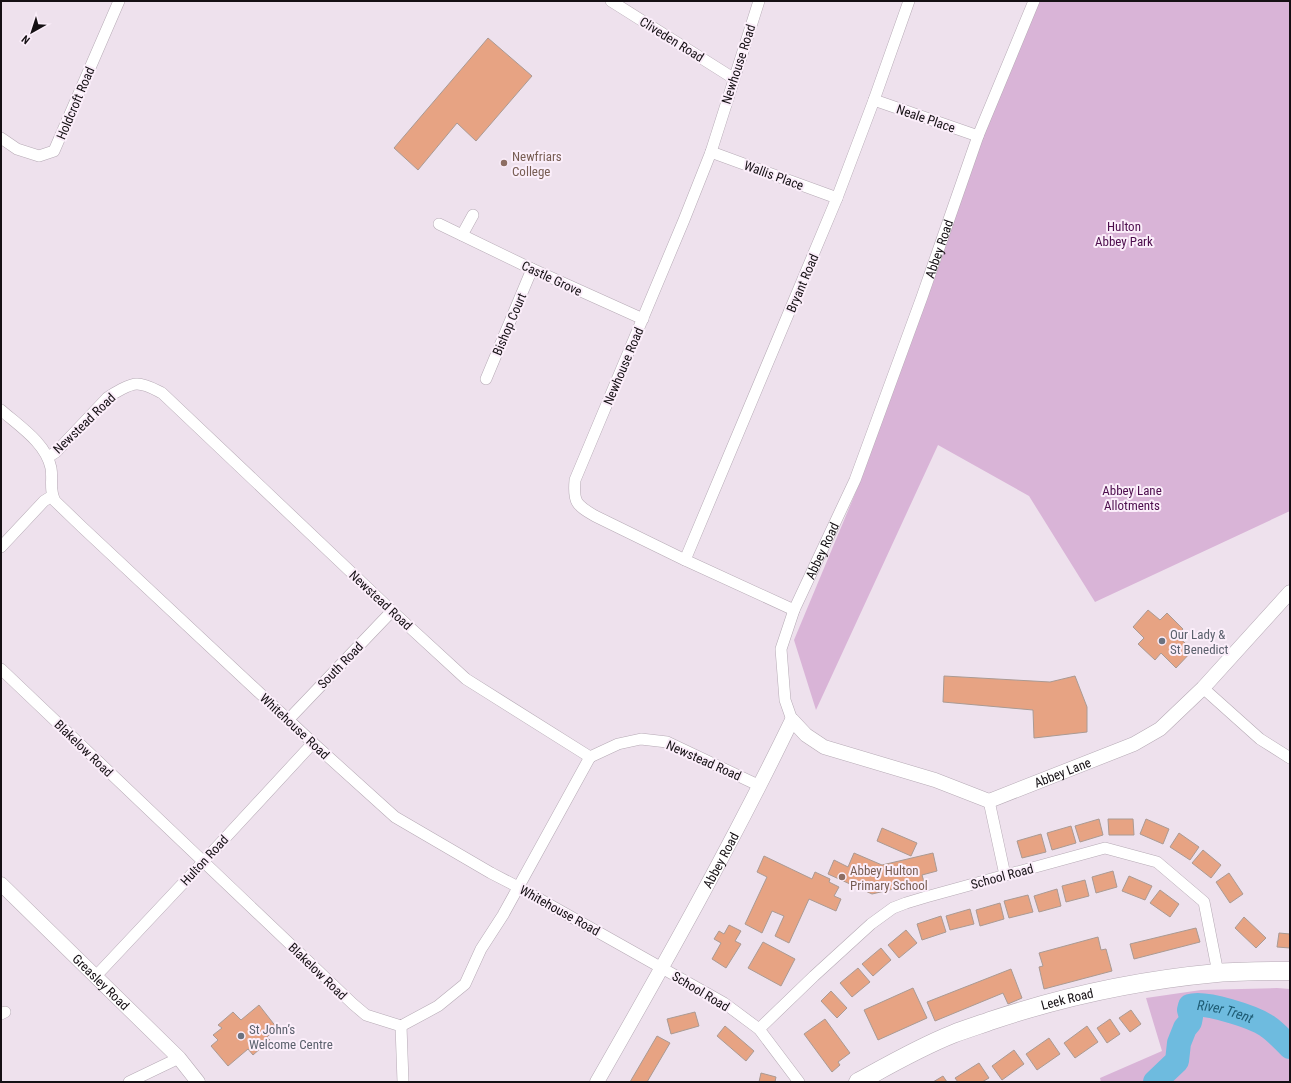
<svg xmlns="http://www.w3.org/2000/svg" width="1291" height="1083" viewBox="0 0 1291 1083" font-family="'Roboto Condensed',sans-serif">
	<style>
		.green { fill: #d9b4d7 }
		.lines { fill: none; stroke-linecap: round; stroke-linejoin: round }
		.river { stroke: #6ebbdf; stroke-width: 24 }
		.building { fill: #e7a383; stroke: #aa9a93 }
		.minor-casing { stroke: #b6aab5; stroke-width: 12 }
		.tertiary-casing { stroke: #b6aab5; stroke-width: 15 }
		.primary-casing { stroke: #b6aab5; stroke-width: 19 }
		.minor { stroke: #fff; stroke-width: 11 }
		.tertiary { stroke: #fff; stroke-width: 14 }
		.primary { stroke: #fff; stroke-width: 18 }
		.education-dot { fill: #8d6e63; stroke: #fbeefa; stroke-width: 1.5 }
		.worship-dot { fill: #6b7280; stroke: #fbeefa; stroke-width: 1.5 }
		.labels { text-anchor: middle; stroke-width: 4; stroke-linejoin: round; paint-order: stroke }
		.street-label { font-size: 13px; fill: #151014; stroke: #fbeefa }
		.education-label { font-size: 13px; fill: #785e54; stroke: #fbeefa; text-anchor: start }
		.park-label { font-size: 13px; fill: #4d0e4d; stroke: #fbeefa }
		.worship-label { font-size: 13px; fill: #5b616d; stroke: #fbeefa; text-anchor: start }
		.water-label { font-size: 14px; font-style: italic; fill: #1e5b73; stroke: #fbeefa }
	</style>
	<rect width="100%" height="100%" fill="#eee1ed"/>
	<g class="green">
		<path d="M1039,1H1290V511L1095,602L1029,496L938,445L816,710L794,640L860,482L982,139Z"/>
		<path d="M1277,988L1290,989V1082H1101L1100,1078L1162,1051L1146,998L1201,990Z"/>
	</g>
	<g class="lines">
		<path class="river" id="s1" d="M1155,1082L1177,1061L1179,1043L1185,1028L1190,1022L1191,1017L1189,1010L1190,1006C1205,1001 1254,1017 1267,1026C1275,1031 1283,1040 1290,1047"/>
	</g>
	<g class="building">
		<path d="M488,38L532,76L476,141L457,123L418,170L394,148Z"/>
		<path d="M1148,610L1160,620L1167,613L1183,629L1177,636L1193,650L1176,668L1161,653L1155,660L1138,644L1144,638L1133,627Z"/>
		<path d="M944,676L1050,682L1075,676L1087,707V732L1034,738L1033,710L943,702Z"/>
		<path d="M1099,819L1103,835L1080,842L1075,826Z"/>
		<path d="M1108,819H1133L1134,835H1109Z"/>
		<path d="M1146,819L1169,829L1163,844L1140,834Z"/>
		<path d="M1071,826L1076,843L1052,850L1047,833Z"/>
		<path d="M882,828L917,843L911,856L877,841Z"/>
		<path d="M1179,833L1199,847L1190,860L1170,847Z"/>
		<path d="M1041,834L1046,852L1022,858L1017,841Z"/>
		<path d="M1203,850L1221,865L1211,878L1192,863Z"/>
		<path d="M854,853L882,865L933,853L937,871L922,875L924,882L872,894L828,874L834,860L848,867Z"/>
		<path d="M764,856L812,879L815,872L830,879L829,882L839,887L834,896L841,899L836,911L809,899L789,943L775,936L784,916L772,911L762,933L745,924L767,877L757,872Z"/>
		<path d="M1113,871L1117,887L1096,893L1092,877Z"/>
		<path d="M1229,873L1243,894L1230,903L1216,882Z"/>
		<path d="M1129,876L1152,886L1145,900L1122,891Z"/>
		<path d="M1085,880L1089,896L1066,902L1062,886Z"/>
		<path d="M1057,889L1061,906L1039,912L1034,896Z"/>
		<path d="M1160,890L1179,904L1170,917L1150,903Z"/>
		<path d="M1028,895L1033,912L1009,918L1004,901Z"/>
		<path d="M1000,903L1004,919L980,926L976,910Z"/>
		<path d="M970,909L974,924L950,930L946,916Z"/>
		<path d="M941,916L946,932L922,940L917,924Z"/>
		<path d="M1244,917L1266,938L1256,948L1235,928Z"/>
		<path d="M729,925L741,931L735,941L741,944L726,968L712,959L721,943L714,939L719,931L724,934Z"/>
		<path d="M1196,928L1200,942L1134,959L1130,944Z"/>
		<path d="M906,930L917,943L899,958L888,945Z"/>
		<path d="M1279,933L1290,934V948L1277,947Z"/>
		<path d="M1098,937L1101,950L1106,949L1112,971L1044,989L1039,967L1043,966L1039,953Z"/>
		<path d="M763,942L795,959L781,986L748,968Z"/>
		<path d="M881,948L891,960L873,976L862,964Z"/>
		<path d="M858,968L870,982L852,997L840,983Z"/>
		<path d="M1011,969L1022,998L1008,1004L1003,993L935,1021L927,1002Z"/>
		<path d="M913,988L927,1018L878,1040L864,1010Z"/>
		<path d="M831,991L847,1008L837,1018L821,1001Z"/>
		<path d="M259,1005L277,1028L267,1037L270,1040L253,1055L248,1049L228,1066L211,1046L218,1040L213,1035L222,1028L218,1025L233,1012L241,1020Z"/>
		<path d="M1131,1010L1141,1024L1130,1032L1119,1018Z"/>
		<path d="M695,1012L699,1026L671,1034L667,1019Z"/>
		<path d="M825,1019L850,1053L838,1062L840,1065L832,1072L804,1034Z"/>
		<path d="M1110,1019L1120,1034L1107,1043L1097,1028Z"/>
		<path d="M725,1026L754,1051L746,1061L717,1036Z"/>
		<path d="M1087,1026L1098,1042L1075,1058L1064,1043Z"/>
		<path d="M657,1036L670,1043L647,1082H630Z"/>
		<path d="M1049,1038L1060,1054L1037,1070L1026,1054Z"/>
		<path d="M1014,1050L1024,1064L1002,1080L992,1066Z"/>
		<path d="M979,1063L989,1078L982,1082H958L955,1078Z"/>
		<path d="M761,1073L776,1077L775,1082H759Z"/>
		<path d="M943,1076L947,1082H933Z"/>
	</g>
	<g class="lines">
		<g class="minor-casing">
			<g id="minor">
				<path d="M611,1L733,78"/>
				<path d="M759,1L711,152L684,220L575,480C573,502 576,505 595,516L685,560L794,610"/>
				<path d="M874,100L978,136"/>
				<path d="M1,138L17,149L39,156L54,151L119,1"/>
				<path d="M711,152L837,198"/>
				<path d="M439,224L532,269L643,319"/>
				<path d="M462,235L473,215"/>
				<path d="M486,379L532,269"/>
				<path d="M1,410C19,426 46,443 51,468C53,479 49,490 55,501L82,527L313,743L395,817L491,873L518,887L724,1003L759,1029L799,1082"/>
				<path d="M48,457L56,452L107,398C114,393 129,384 137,384C146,384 154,389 162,393L392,611L466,679L590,757L618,744L641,739L667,742L760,786"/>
				<path d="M1,547L44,501L52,496"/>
				<path d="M685,560L837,198L874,100L909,1"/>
				<path d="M1,669L353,1004L366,1015L401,1026L438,1006L465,984L481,949L503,915L590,757"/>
				<path d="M1203,688L1260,739L1290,758"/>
				<path d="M288,720L392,611"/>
				<path id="s2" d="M792,720L785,700L781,649L794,610L855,480L922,297L978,136L1034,1"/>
				<path d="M989,801L1005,875"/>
				<path d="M95,977L203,862L313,743"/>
				<path d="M1,1014L5,1012"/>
				<path d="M401,1026L403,1082"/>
				<path d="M759,1029L814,976L871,924L893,908L906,903L926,897L1105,848L1157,862L1204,902L1218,973"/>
				<path d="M129,1082L179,1058"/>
			</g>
		</g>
		<g class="tertiary-casing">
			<g id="tertiary">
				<path id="s3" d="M1,884L179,1058L198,1082"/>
				<path id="s4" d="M597,1082C665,963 732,844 792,720L806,735L824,747L935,780L989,801L1134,744L1160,729L1203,688L1290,592"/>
			</g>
		</g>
		<g class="primary-casing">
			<g id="primary">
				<path id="s5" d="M858,1082C889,1065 920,1047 953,1034C966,1029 979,1025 993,1020C1065,996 1141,980 1217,973C1241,971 1266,971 1290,971"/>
			</g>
		</g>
		<use href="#minor" class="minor"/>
		<use href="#tertiary" class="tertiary"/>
		<use href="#primary" class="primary"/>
	</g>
	<g class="education-dot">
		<circle cx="504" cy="163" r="4"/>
		<circle cx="842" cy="877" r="4"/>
	</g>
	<g class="worship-dot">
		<circle cx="1162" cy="641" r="4"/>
		<circle cx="241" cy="1036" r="4"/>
	</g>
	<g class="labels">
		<g class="street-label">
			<text transform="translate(672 39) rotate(32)" y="5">Cliveden Road</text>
			<text transform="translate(738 64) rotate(-72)" y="5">Newhouse Road</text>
			<text transform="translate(75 103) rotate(-67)" y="5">Holdcroft Road</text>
			<text transform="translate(926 118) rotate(19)" y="5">Neale Place</text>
			<text transform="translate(774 175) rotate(20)" y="5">Wallis Place</text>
			<text dy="5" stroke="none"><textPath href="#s2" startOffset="503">Abbey Road</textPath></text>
			<text transform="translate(552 278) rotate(25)" y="5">Castle Grove</text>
			<text transform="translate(802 283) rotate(-67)" y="5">Bryant Road</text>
			<text transform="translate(509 324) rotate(-67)" y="5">Bishop Court</text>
			<text transform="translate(623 366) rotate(-67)" y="5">Newhouse Road</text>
			<text transform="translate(84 423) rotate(-44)" y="5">Newstead Road</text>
			<text dy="5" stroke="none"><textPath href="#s2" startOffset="179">Abbey Road</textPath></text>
			<text transform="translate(381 600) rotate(43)" y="5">Newstead Road</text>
			<text transform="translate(340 665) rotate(-46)" y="5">South Road</text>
			<text transform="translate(295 726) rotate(43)" y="5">Whitehouse Road</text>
			<text transform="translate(84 748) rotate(44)" y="5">Blakelow Road</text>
			<text transform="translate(704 760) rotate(24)" y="5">Newstead Road</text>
			<text dy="5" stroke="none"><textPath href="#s4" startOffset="706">Abbey Lane</textPath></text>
			<text transform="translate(204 860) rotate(-47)" y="5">Hulton Road</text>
			<text dy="5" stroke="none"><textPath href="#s4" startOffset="254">Abbey Road</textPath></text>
			<text transform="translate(1002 876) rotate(-15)" y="5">School Road</text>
			<text transform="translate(560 910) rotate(29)" y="5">Whitehouse Road</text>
			<text transform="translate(318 971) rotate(44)" y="5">Blakelow Road</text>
			<text dy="5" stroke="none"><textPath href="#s3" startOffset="140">Greasley Road</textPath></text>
			<text transform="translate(701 991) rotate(31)" y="5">School Road</text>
			<text dy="5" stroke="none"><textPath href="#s5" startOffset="226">Leek Road</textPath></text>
		</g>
		<g class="education-label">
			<text x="512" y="161">Newfriars<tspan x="512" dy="15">College</tspan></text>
			<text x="850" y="875">Abbey Hulton<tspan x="850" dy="15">Primary School</tspan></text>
		</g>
		<g class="park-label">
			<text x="1124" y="231">Hulton<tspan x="1124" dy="15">Abbey Park</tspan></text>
			<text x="1132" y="495">Abbey Lane<tspan x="1132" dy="15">Allotments</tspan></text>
		</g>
		<g class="worship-label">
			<text x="1170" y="639">Our Lady &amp;<tspan x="1170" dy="15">St Benedict</tspan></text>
			<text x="249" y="1034">St John’s<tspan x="249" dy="15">Welcome Centre</tspan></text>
		</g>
		<g class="water-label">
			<text dy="5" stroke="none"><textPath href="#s1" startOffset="125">River Trent</textPath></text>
		</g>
	</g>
	<rect width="1291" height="1083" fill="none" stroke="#151014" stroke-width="4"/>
	<g transform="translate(32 32) rotate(219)" stroke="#fbeefa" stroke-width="3" paint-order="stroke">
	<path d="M0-3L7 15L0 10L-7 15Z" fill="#151014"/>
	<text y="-6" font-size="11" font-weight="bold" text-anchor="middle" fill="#151014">N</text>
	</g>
</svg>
